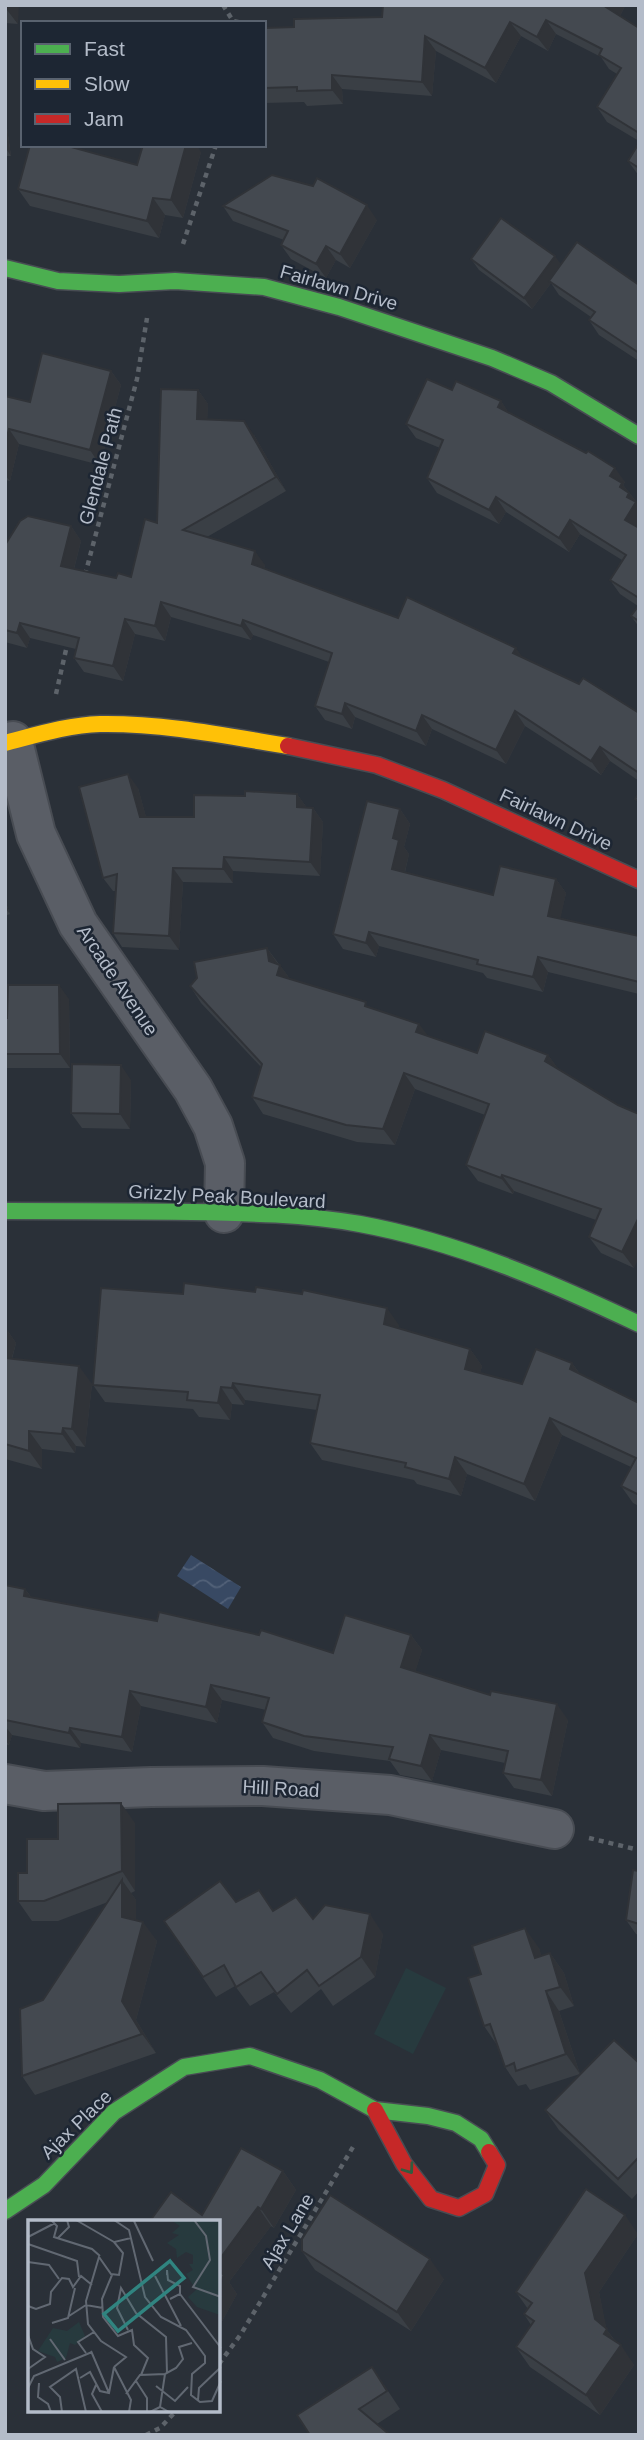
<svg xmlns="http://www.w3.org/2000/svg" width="644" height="2440" viewBox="0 0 644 2440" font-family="Arial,sans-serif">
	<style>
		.grass { fill: #273a3e }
		.water { fill: url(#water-waves) }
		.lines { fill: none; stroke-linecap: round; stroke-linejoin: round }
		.street-casing { stroke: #484c53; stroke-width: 42 }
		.fast-casing { stroke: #484c53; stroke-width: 19 }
		.slow-casing { stroke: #484c53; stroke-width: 19 }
		.jam-casing { stroke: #484c53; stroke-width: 19 }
		.path { stroke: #5d636a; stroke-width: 4.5; stroke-dasharray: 5 5; stroke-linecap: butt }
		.street { stroke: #5a5e66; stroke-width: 38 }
		.fast { stroke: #4caf50; stroke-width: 16 }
		.slow { stroke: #ffc107; stroke-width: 16 }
		.jam { stroke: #c62828; stroke-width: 16 }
		.wall { fill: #3a3f45 }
		.shaded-wall { fill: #303338 }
		.building { fill: #444950; stroke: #303338; stroke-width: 2 }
		.oneway { stroke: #305d3f }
		.labels { text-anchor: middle; stroke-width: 5; stroke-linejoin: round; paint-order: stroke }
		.street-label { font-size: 19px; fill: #b4bcc9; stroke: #1d2633 }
		.inset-road { fill: none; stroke: #616872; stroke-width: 2 }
		.view { fill: #308480; fill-opacity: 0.15; stroke: #308480; stroke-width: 3.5 }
		.inset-edge { fill: none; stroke: #b4bcc9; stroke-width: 3.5 }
	</style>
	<defs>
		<pattern id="water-waves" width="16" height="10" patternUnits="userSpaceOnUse" patternTransform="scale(1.75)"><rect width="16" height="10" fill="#384963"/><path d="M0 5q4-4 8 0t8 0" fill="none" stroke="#526178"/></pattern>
	</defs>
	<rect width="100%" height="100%" fill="#2a3038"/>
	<path class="grass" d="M406,1968L446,1988L413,2054L374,2034Z"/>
	<path class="water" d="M191,1555L241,1587L228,1609L177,1576Z"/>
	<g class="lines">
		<g class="street-casing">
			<g id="street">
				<path d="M13,741L36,834L78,924L193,1089L213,1126L225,1163L224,1213"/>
				<path d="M5,1784L44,1791L151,1787L263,1786L390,1795L554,1829"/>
			</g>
		</g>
		<g class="fast-casing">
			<g id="fast">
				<path d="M5,268L58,281L119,284L175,281L264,287L339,307L492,358L551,383L639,436"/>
				<path d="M5,1211C67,1211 129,1211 191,1212C247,1213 304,1214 360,1224C458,1242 550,1282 639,1324"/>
				<path d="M5,2211L44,2185L114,2112L184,2067L250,2056L320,2080L375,2110L428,2116L456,2123L481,2139L489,2152"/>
			</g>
		</g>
		<g class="slow-casing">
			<path id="slow" d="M5,743C36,735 68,725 100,724C163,723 227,736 288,746"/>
		</g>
		<g class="jam-casing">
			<g id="jam">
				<path d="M288,746L377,765L443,790L639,880"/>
				<path d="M375,2110L404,2164L431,2199L459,2208L485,2194L497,2165L489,2152"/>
			</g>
		</g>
		<g class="path">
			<path d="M223,5L233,21L243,23"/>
			<path d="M183,244L216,145"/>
			<path d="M85,575L137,379L147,318"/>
			<path d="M56,694L68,641"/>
			<path d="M589,1838L639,1850"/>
			<path d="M219,2364L241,2334L353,2147"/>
			<path d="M146,2435L160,2428L177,2410"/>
		</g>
		<use href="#street" class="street"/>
		<use href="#fast" class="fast"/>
		<use href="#slow" class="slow"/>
		<use href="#jam" class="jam"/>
	</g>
	<g class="wall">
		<path d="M5,5L18,24L5,23Z"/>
		<path d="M383,5H624L625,6L620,16L639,28V141L607,122L597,107L617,74L609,69L601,57L556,34L548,51L521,36L496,83L436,51L432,96L342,89L343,104L307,106L304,102L264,103V28L294,27L382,17Z"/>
		<path d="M5,114L11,156H5Z"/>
		<path d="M639,143V176L628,161Z"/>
		<path d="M201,152L183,218L165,215L159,238L30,206L18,189Z"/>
		<path d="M223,206L377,220L350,268L336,260L326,278L291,259L281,245L284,240L233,221Z"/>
		<path d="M471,259L561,264L639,285V361L599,335L589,320L591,317L559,295L551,283L532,309L479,270Z"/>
		<path d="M111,371L121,385L100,465L19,444L10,481L5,480V396L30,402Z"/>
		<path d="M198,390L208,404L207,420L254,435L286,491L207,537L265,565L264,569L398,618L523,658L639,713V781L610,761L601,775L525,726L506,764L432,729L426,746L355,717L352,729L325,720L315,706L329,662L253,635L251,640L171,617L165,641L135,634L123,681L84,672L74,658L76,649L30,638L27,648L5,642V545L71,526L81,541L74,569L116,578L131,577L157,523Z"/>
		<path d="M452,390L501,401L508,412L625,482L623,485L639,505V627L631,616L638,606L620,594L610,580L622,560L580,534L569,552L506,512L499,524L437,493L427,478L440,448L416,438L406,424Z"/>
		<path d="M138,788L146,817H194L245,796L297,794L307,808H313L323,822L320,876L233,871V883L183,882L179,950L122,947L113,933L116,891H113L103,878Z"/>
		<path d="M400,809L410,824L404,847L409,854L405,872L493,895L556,879L566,893L560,918L639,936V994L548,972L543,992L487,978L483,973L379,946L376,957L343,949L333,934Z"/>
		<path d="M5,900L10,914L5,916Z"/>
		<path d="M267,948L290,979L370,1007L428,1037L477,1053L548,1055L558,1069L634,1268L601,1253L589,1237L596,1220L514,1191L513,1194L478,1181L466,1165L485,1115L415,1089L395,1145L357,1142L263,1114L252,1097L261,1067L201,1003L190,986Z"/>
		<path d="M69,999L70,1068H5V1018Z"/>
		<path d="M131,1080L130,1129L82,1128L71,1113Z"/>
		<path d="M399,1325L398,1328L470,1349L482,1366L480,1373L522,1384L572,1363L580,1374L639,1403V1506L633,1503L621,1486L631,1467L562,1435L535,1501L467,1474L461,1496L417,1484L414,1480L322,1460L310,1443L317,1410L245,1400L244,1405L232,1404L230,1420L199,1417L193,1409L105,1402L93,1385Z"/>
		<path d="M5,1327L16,1343L12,1359L92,1384L85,1447L76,1446L75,1453L42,1449V1469L5,1459Z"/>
		<path d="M5,1585L25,1589L32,1598L333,1653L411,1635L422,1650L415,1672L568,1720L552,1796L514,1788L503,1773L505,1763L441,1750L432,1781L400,1775L390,1761L314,1751L273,1738L262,1722L266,1710L222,1700L217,1723L141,1706L132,1752L81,1743L80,1748L12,1735L9,1745L5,1744Z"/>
		<path d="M135,1823V1891L131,1893L136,1900V1920L157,1941L136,2020L156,2053L35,2095L22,2076L108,1902L58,1921H32L18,1901L27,1873L58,1839Z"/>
		<path d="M639,1871V1935L636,1934L626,1920Z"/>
		<path d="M236,1902L383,1934L375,1977L333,2006L321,1989L291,2013L274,1992L250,2006L235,1986L216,1997L164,1921Z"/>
		<path d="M539,1948L541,1956L550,1953L564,1973L574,2006L559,2011L580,2074L530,2090L526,2084L518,2086L505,2067L497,2045L484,2026L481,1974Z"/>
		<path d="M639,2059V2191L632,2199L559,2130L545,2110L637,2061Z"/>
		<path d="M283,2171L296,2190L274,2228L271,2226L229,2282L237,2294L219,2327V2221L202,2215Z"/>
		<path d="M638,2234L599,2292L606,2329L634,2365L600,2415L530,2367L516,2347L531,2325L524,2314L528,2309L516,2292Z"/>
		<path d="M302,2251L444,2279L411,2331L315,2270Z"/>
		<path d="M384,2385L400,2409L377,2424L310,2435Z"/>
	</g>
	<g class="shaded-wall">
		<path d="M8,5H19L18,24L7,10Z"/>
		<path d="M608,5H624L625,6L617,22L606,7Z"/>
		<path d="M546,20L556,34L548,51L537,37Z"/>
		<path d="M510,22L521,36L496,83L485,68Z"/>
		<path d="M425,36L436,51L432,96L422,82Z"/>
		<path d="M332,75L342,89L343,104L332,90Z"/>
		<path d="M5,114L11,156L5,147Z"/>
		<path d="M186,145H197L201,152L183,218L171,200Z"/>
		<path d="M153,198L165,215L159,238L147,221Z"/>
		<path d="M367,205L377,220L350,268L340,254Z"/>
		<path d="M326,246L336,260L326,278L316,264Z"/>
		<path d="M555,256L563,267L549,281L551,283L532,309L524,298Z"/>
		<path d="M111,371L121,385L100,465L90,450Z"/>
		<path d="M198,390L208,404L207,434L197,419Z"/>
		<path d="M501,401L511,416L498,407Z"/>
		<path d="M244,421L254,435L286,491L276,477Z"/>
		<path d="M9,429L19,444L10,481L5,475V445Z"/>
		<path d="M615,468L625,482L623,485L639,505V529L625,520L610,476Z"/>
		<path d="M496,497L506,512L499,524L489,510Z"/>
		<path d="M570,520L580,534L569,552L559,538Z"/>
		<path d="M71,526L81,541L71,580L61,566Z"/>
		<path d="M255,551L265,565L262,579L252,564Z"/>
		<path d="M161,602L171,617L165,641L155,626Z"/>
		<path d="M125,619L135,634L123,681L113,666Z"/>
		<path d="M243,620L253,635L251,640L241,626Z"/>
		<path d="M20,623L30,638L27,648L17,633Z"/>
		<path d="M516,648L526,662L513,653Z"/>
		<path d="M345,703L355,717L352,729L342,714Z"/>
		<path d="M515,711L525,726L506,764L496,750Z"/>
		<path d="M422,715L432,729L426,746L416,731Z"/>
		<path d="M600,747L610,761L601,775L591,761Z"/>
		<path d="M128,774L138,788L150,831L140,817Z"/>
		<path d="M297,794L307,808L297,807Z"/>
		<path d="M313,808L323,822L320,876L310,862Z"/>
		<path d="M400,809L410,824L404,847L409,854L402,883L392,869L393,838Z"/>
		<path d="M224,857L233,871V883L223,869Z"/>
		<path d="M173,868L183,882L179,950L169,936Z"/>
		<path d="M556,879L566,893L558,930L548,916Z"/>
		<path d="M5,900L10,914L5,908Z"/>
		<path d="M369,932L379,946L376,957L366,943Z"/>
		<path d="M267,948L278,964L280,965L292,982L277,975L269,961Z"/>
		<path d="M538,957L548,972L543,992L533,977Z"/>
		<path d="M59,985L69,999L70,1068L60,1054Z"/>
		<path d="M419,1024L431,1040L416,1032Z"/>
		<path d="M548,1055L560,1071L545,1061Z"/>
		<path d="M121,1065L131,1080L130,1129L120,1114Z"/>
		<path d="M404,1073L415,1089L395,1145L383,1129Z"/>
		<path d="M502,1175L514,1191L513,1194L501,1178Z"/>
		<path d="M639,1217V1258L634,1268L622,1252Z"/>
		<path d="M387,1308L399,1325L396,1341L384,1324Z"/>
		<path d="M5,1327L16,1343L7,1375L5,1373Z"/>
		<path d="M470,1349L482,1366L477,1386L465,1369Z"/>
		<path d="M572,1363L584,1380L570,1369Z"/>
		<path d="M79,1366L92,1384L85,1447L72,1429Z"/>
		<path d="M233,1383L245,1400L244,1405L232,1388Z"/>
		<path d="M221,1387L232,1404L230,1420L218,1403Z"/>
		<path d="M550,1418L562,1435L535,1501L524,1484Z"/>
		<path d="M63,1428L76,1446L75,1453L62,1434Z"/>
		<path d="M29,1431L42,1449V1469L29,1451Z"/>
		<path d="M455,1457L467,1474L461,1496L449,1479Z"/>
		<path d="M25,1589L36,1604L24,1596Z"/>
		<path d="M411,1635L422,1650L412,1683L401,1667Z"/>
		<path d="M211,1685L222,1700L217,1723L206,1707Z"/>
		<path d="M130,1691L141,1706L132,1752L122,1737Z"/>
		<path d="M557,1704L568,1720L552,1796L541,1780Z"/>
		<path d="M5,1726L12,1735L9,1745L5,1740Z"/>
		<path d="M70,1728L81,1743L80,1748L69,1733Z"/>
		<path d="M430,1735L441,1750L432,1781L421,1766Z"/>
		<path d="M121,1803L135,1823V1891L122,1871Z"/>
		<path d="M122,1880L136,1900V1937L122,1917Z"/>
		<path d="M370,1914L383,1934L375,1977L361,1957Z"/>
		<path d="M143,1922L157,1941L136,2020L156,2053L142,2034L122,2001Z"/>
		<path d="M525,1928L539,1948L549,1978L535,1958Z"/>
		<path d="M550,1953L564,1973L574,2006L560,1987Z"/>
		<path d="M546,1991L559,2011L580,2074L566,2054Z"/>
		<path d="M283,2171L296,2190L274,2228L261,2209Z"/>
		<path d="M258,2207L271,2226L229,2282L237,2294L219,2327V2260Z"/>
		<path d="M625,2215L638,2234L599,2292L607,2330L619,2347L621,2345L634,2365L600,2415L586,2395L595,2319L585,2273Z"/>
		<path d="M430,2259L444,2279L411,2331L397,2312Z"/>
	</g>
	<g class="building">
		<path d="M383,5H608L606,7L639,28V133L597,107L621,68L599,55L602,49L546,20L537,37L510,22L485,68L425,36L422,82L332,75V90L297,91V87L264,88V28L294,27V19L382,17Z"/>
		<path d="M639,143V168L628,161Z"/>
		<path d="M30,145H64L137,165L143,145H186L171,200L153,198L147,221L18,189Z"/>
		<path d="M272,175L313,186L317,178L367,205L340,254L326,246L316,264L281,245L288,231L223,206Z"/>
		<path d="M501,218L555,256L524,298L471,259Z"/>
		<path d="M577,242L639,285V353L589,320L595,312L549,281Z"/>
		<path d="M42,353L111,371L90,450L9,429L5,445V396L30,402Z"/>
		<path d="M427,379L452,390L456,381L501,401L498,407L586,453L588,451L615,468L610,476L622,483L620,487L629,493L627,497L636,502L625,520L639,528V598L610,580L626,555L570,520L559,538L496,497L489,510L427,478L443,440L406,424Z"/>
		<path d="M161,389L198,390L197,419L244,421L276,477L183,530L255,551L252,564L398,618L407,597L516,648L513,653L579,684L583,678L639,713V773L600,747L591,761L515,711L496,750L422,715L416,731L345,703L342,714L315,706L332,653L243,620L241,626L161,602L155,626L125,619L113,666L74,658L79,638L20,623L17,633L5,630V545L20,521L28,516L71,526L61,566L116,578L118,573L131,577L145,519L157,523Z"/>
		<path d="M639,605V621L631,616Z"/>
		<path d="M128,774L140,817H194V795L245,796V791L297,794V807L313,808L310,862L224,857L223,869L173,868L169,936L113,933L117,874L103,878L79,787Z"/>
		<path d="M639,793V801L635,799Z"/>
		<path d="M367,801L400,809L393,838L399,840L392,869L493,895L500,866L556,879L548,916L639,936V982L538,957L533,977L477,964L478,960L369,932L366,943L333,934Z"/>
		<path d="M267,948L269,961L280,965L277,975L366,1002L365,1006L419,1024L416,1032L477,1053L485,1031L548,1055L545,1061L618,1105L639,1114V1217L622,1252L589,1237L601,1209L502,1175L501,1178L466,1165L489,1104L404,1073L383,1129L346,1125L252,1097L262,1064L190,986L197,978L194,962Z"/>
		<path d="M8,985H59L60,1054H5V1018H7Z"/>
		<path d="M72,1064L121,1065L120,1114L71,1113Z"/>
		<path d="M184,1283L255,1292L256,1287L302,1294L303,1290L387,1308L384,1324L470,1349L465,1369L522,1384L536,1349L572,1363L570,1369L639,1403V1495L621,1486L636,1458L550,1418L524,1484L455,1457L449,1479L405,1467L406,1463L310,1443L320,1395L233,1383L232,1388L221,1387L218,1403L187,1400L188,1392L93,1385L101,1288L183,1294Z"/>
		<path d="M5,1358L79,1366L72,1429L63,1428L62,1434L29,1431V1451L5,1444Z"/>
		<path d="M5,1585L25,1589L24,1596L157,1621L159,1612L259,1635L261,1630L333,1653L345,1615L411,1635L401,1667L490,1695L491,1691L557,1704L541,1780L503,1773L508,1751L430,1735L421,1766L389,1759L393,1747L304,1736L262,1722L269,1698L211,1685L206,1707L130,1691L122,1737L70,1728L69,1733L5,1720Z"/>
		<path d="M121,1803L122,1871L44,1901H18V1873H27V1839H58V1804Z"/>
		<path d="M633,1870L639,1871V1924L626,1920Z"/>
		<path d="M122,1880V1917L143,1922L122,2001L142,2034L22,2076L20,2009L43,2000Z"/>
		<path d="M220,1881L236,1902L259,1890L273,1911L296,1897L313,1919L325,1905L370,1914L361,1957L319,1986L307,1970L277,1994L261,1972L236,1987L224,1965L203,1977L164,1921Z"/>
		<path d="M525,1928L535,1958L550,1953L560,1987L546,1991L566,2054L516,2071L514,2063L505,2067L490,2024L484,2026L468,1978L481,1974L472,1946Z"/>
		<path d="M614,2040L637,2061L639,2059V2157L618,2179L545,2110Z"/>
		<path d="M241,2148L283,2171L261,2209L258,2207L219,2260V2221H150L171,2192L202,2215Z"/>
		<path d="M586,2189L625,2215L585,2273L595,2319L607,2329L604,2334L621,2345L586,2395L516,2347L534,2321L524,2314L532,2303L516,2292Z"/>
		<path d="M330,2195L430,2259L397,2312L302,2251V2239Z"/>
		<path d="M219,2271L224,2275L219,2286Z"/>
		<path d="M372,2367L387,2391L359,2409L390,2435H310L297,2415Z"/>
	</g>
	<defs><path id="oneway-chevron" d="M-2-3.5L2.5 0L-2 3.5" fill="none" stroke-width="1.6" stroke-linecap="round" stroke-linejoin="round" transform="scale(1.75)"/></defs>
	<use class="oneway" href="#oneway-chevron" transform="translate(409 2169) rotate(54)"/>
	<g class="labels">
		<g class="street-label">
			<text transform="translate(339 287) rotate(16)" y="7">Fairlawn Drive</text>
			<text transform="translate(100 466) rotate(-75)" y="7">Glendale Path</text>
			<text transform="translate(556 819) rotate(25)" y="7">Fairlawn Drive</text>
			<text transform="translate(118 980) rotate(56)" y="7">Arcade Avenue</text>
			<text transform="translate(227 1196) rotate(3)" y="7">Grizzly Peak Boulevard</text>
			<text transform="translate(281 1788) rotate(3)" y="7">Hill Road</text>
			<text transform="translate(76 2124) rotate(-44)" y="7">Ajax Place</text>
			<text transform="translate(287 2231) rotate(-59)" y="7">Ajax Lane</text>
		</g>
	</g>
	<g transform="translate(28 2220)">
		<rect width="192" height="192" fill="#2a3038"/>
		<path d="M166,0H192V77L166,68Z" fill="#273a3e"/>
		<path d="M143,0L191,3L179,8L188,31L182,40L187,42L165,65L158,54L165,50L161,44H165V35L158,32L149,38L148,29L139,23L151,15L144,13L152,6ZM183,68L192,71V95L169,87L160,77L168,70Z" fill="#273a3e"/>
		<path d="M51,102L57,116L47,125L42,123L38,138L29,142L27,137L10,131L25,108L39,111Z" fill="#273a3e"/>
		<path class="inset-road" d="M23,0L29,6L26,17L64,29L72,36M48,0L86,22M86,0L101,10L117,77L133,97L158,110L177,136V143L164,154L163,175L172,182L184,181L193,161M166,0L178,16L182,40L165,67L193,77M106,1L125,41M0,17L27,3M30,18L41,7L39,0M0,24L49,41L51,57M0,42L21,45L31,59M84,55L74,79L75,97L90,116L104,110L106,125L120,138L113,155M139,55V50L140,60L152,66V74L142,79M127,56L153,106M152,74L193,128M0,86L8,89L22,84L23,72L34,58L41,59L45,67L53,56L64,65M41,96L58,85L75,88M24,103L40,98L47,68M100,110L89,88L93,68L108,93L138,117L139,153M0,115L5,129L17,137L0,149M22,119L37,140M63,131L81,173M58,133L50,122L66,112M86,147L98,137L73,121L60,104L58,81L71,37L83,54L91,55L95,33L86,22L103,18M86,147L103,180L101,192M52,158L62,152L72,171L81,173L86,147M108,161L119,178V192M11,163L10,177L20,184L23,192M68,165L64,174L74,192M128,166L147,181L160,167M0,168L6,156L64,132M98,174L112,155L137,154L148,148L155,139L151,127L164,123M170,180L171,168L193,147M132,187L137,154M34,192L32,177L22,167L48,149L58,192M122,192L132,187L141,192"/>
		<path class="view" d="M142,41L156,58L90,111L76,94Z"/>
		<rect width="192" height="192" class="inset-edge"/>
	</g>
	<rect width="644" height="2440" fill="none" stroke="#b4bcc9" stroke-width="14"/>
	<rect x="21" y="21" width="245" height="126" fill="#1d2633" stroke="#59626f" stroke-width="2"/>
	<rect x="35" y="44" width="35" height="10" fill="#4caf50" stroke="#59626f" stroke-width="2"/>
	<text x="84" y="56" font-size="21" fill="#b4bcc9">Fast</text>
	<rect x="35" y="79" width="35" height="10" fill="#ffc107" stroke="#59626f" stroke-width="2"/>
	<text x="84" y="91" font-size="21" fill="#b4bcc9">Slow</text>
	<rect x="35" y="114" width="35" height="10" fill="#c62828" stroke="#59626f" stroke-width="2"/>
	<text x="84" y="126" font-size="21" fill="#b4bcc9">Jam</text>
</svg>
